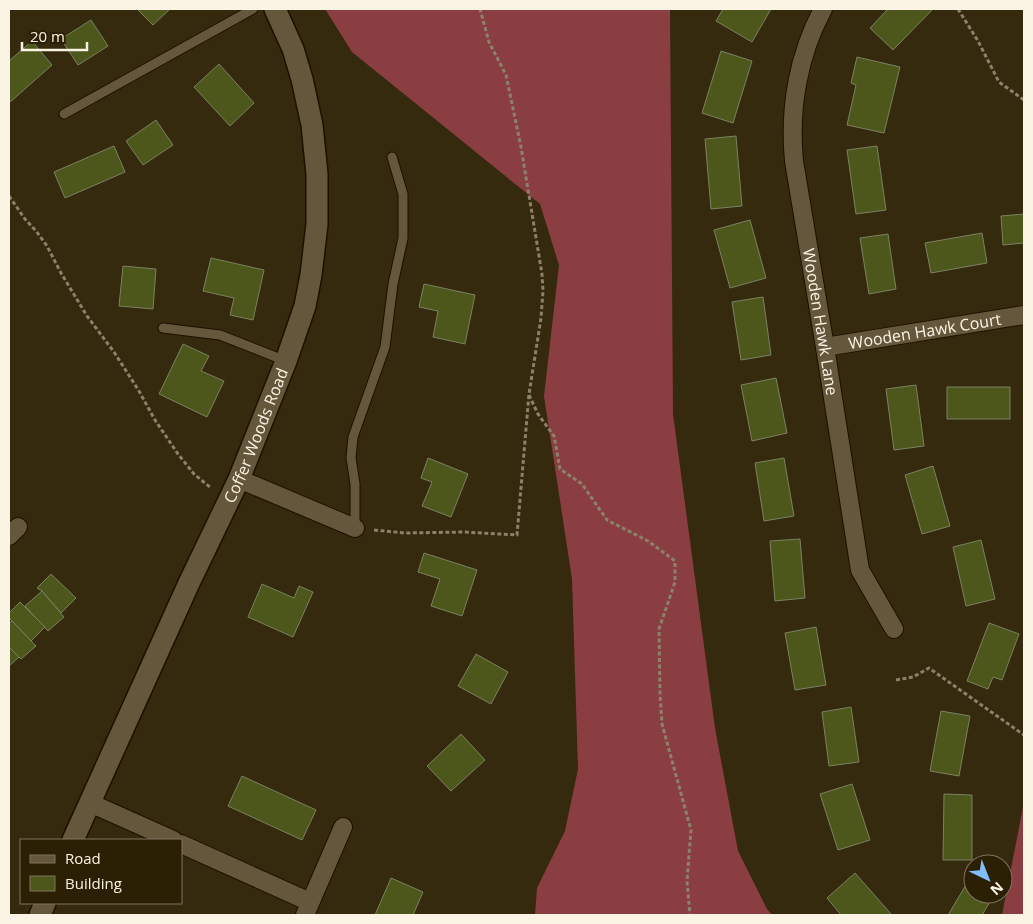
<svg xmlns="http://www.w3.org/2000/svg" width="1033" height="924" viewBox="0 0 1033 924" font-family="'Open Sans',sans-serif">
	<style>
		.forest { fill: #8a3e42 }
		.building { fill: #4e571b; stroke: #7b8163 }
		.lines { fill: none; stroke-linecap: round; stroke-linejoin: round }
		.service-casing { stroke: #1c1100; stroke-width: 11 }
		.minor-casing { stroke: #1c1100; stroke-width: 20 }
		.tertiary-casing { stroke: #1c1100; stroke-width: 24 }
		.path { stroke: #8c826c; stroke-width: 3; stroke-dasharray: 4 2.5; stroke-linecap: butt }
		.service { stroke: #65573c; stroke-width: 9 }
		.minor { stroke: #65573c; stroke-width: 18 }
		.tertiary { stroke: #65573c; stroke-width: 21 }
		.labels { text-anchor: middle; stroke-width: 5; stroke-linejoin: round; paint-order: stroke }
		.street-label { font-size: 16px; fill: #fbf4e4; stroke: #2b1f04 }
	</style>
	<rect width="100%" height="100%" fill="#35290e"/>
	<g class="forest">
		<path d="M325,9H670L673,414L715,728L738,851L767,909L772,915H535L537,888L565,831L578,769L572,579L544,396L559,265L540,204L352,52Z"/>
		<path d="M1024,802V915H1002Z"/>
	</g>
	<g class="building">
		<path d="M137,9H170L153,25Z"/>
		<path d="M723,9H771L752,42L716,21Z"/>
		<path d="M888,9H933L893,50L870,28Z"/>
		<path d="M91,20L108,46L78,65L61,39Z"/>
		<path d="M32,41L52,65L9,103V61Z"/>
		<path d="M721,51L752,61L733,123L702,113Z"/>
		<path d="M857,57L900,67L884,133L847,125L856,85L851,83Z"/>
		<path d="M219,64L254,103L230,126L194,87Z"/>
		<path d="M156,120L173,145L143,165L126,141Z"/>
		<path d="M736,136L742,206L711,209L705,139Z"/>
		<path d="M114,146L125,172L65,198L54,172Z"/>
		<path d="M877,146L886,210L856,214L847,150Z"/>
		<path d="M1024,214V243L1003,245L1001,216Z"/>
		<path d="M750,220L766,278L730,288L714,230Z"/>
		<path d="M982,233L987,263L931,273L925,243Z"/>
		<path d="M888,234L896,289L869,294L860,238Z"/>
		<path d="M211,258L264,270L253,320L230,315L234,298L203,291Z"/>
		<path d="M123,266L156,269L153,309L119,306Z"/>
		<path d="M424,284L475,295L465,344L433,337L438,311L419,307Z"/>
		<path d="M763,297L771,355L741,360L732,302Z"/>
		<path d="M183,344L209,356L201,371L224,381L207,417L159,394Z"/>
		<path d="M776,378L787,433L752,441L741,385Z"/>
		<path d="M916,385L924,446L894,450L886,389Z"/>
		<rect x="947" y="387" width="63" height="32"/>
		<path d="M428,458L468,474L451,517L422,506L432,482L421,478Z"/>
		<path d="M784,458L794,516L764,521L755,463Z"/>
		<path d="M933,466L950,526L922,534L905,475Z"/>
		<path d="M800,539L805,598L775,601L770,541Z"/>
		<path d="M981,540L995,599L966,606L953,547Z"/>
		<path d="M424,553L477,570L462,616L431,606L440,579L418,572Z"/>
		<path d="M51,574L76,598L61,613L42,591L37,588Z"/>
		<path d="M262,584L294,598L299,586L313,592L293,637L248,617Z"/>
		<path d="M42,591L64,617L48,631L25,606Z"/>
		<path d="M20,602L45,627L31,641L9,618V613Z"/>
		<path d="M12,621L36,646L21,659L9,647V624Z"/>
		<path d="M989,623L1019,634L1002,680L993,677L988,689L967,681Z"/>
		<path d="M816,627L826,685L795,690L785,633Z"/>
		<path d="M9,647L19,657L9,666Z"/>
		<path d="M476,654L508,672L491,704L458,686Z"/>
		<path d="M851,707L859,762L829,766L822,712Z"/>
		<path d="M941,711L970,716L959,776L930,771Z"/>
		<path d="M461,734L485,760L451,791L427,766Z"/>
		<path d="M242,776L316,810L302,840L228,806Z"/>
		<path d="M852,784L870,840L838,850L820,794Z"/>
		<path d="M944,794L972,795V860H943Z"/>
		<path d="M855,873L891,914L890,915H841L827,898Z"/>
		<path d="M391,878L423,892L413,915H375Z"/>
		<path d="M966,885L973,890V894H980L991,900L982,915H948Z"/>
	</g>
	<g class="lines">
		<g class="service-casing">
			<g id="service">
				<path d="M64,114L253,9"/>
				<path d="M163,328L220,335L286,361"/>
				<path d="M355,528V484L351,458L353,437L385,347L393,284L403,238V194L392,157"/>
			</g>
		</g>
		<g class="minor-casing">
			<g id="minor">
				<path id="s1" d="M823,9C798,55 789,109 794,161L825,347L860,570L894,629"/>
				<path id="s2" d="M825,347L1024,315"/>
				<path d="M239,479L355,528"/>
				<path d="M9,536L18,527"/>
				<path d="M90,803L173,840"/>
				<path d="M181,844L310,902"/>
				<path d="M305,915L343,827"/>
			</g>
		</g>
		<g class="tertiary-casing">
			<g id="tertiary">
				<path id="s3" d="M73,840L189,583L239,479L286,361L305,306L311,275L317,224V174L312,125L302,79L293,49L275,9"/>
				<path d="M40,915L45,903"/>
			</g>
		</g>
		<g class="path">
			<path d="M958,9L978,41L999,82L1024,100"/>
			<path d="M9,196L25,219L36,231L47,246L61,273L87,316L114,352L139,391L155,420L178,454L194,474L211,488"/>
			<path d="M529,395L538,414L554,436L560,469L582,484L607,520L648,541L675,561V582L659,629L660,694L662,724L691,830L687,881L690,915"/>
			<path d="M374,530L405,533L464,532L517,535L529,394L541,318L543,291L542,274L521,147L506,75L489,42L480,9"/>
			<path d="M896,680L913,677L929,668L1024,735"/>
		</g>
		<use href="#service" class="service"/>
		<use href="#minor" class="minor"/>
		<use href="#tertiary" class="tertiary"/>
	</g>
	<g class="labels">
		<g class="street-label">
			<text dy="6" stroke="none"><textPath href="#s1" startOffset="320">Wooden Hawk Lane</textPath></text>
			<text dy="6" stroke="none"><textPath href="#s2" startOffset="101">Wooden Hawk Court</textPath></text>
			<text dy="6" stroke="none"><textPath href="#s3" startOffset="444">Coffer Woods Road</textPath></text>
		</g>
	</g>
	<rect width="1033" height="924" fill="none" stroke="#fbf4e4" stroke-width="20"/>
	<rect x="20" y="839" width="162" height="65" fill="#2b1f04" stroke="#7e745e"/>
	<rect x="30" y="855" width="25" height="8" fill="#65573c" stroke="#7e745e"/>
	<text x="65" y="864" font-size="15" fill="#fbf4e4">Road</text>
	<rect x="30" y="876" width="25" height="15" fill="#4e571b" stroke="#7e745e"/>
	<text x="65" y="889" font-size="15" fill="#fbf4e4">Building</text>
	<g transform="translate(988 879) rotate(137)"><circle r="24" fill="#2b1f04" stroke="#7e745e"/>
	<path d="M0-4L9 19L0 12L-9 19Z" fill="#80bdfa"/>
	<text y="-8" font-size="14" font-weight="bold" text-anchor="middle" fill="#fbf4e4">N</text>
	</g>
	<path d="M22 42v8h65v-8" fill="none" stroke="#fbf4e4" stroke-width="2.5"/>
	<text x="30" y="42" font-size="15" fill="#fbf4e4" stroke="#2b1f04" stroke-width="4" paint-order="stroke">20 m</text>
</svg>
